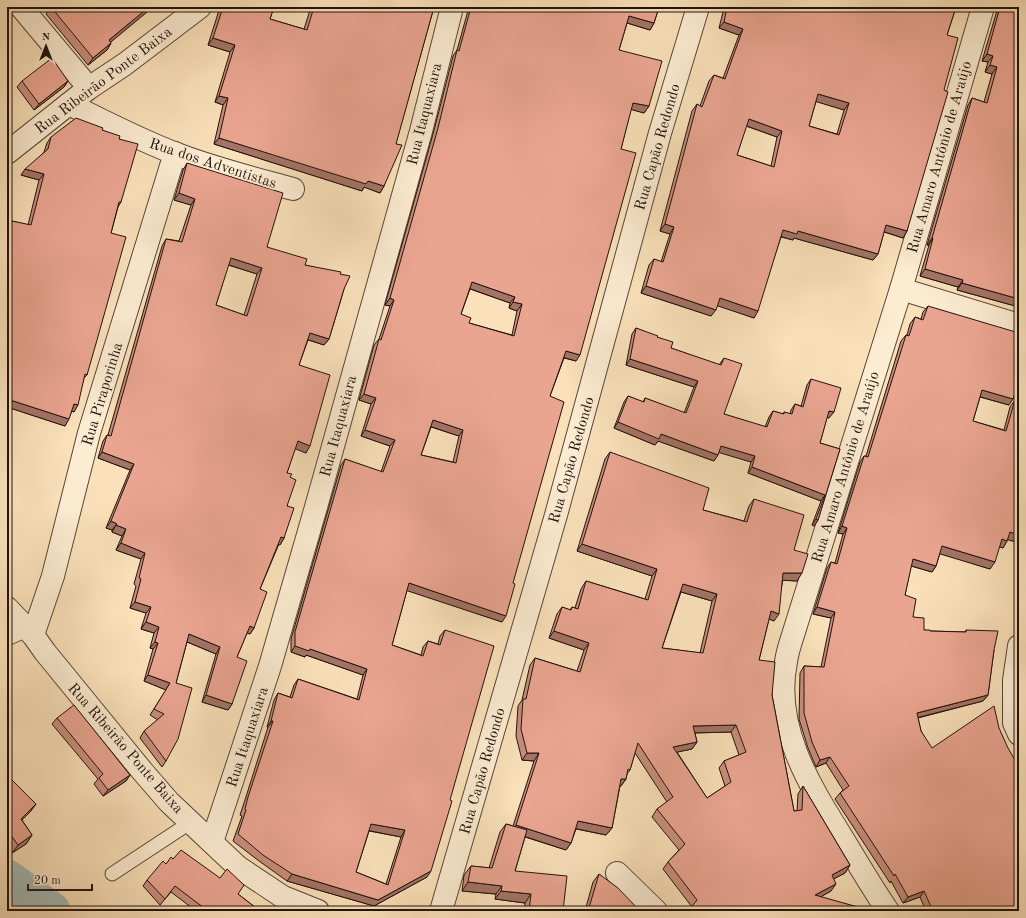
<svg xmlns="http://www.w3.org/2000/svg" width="1026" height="918" viewBox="0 0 1026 918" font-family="'Old Standard TT',serif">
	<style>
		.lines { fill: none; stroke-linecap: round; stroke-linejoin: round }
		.river { stroke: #a2bbb9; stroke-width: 39 }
		.service-casing { stroke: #574638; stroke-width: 15 }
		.minor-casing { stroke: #574638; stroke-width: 24 }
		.service { stroke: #fcecd2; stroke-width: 13 }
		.minor { stroke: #fcecd2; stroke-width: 22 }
		.wall { fill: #c98e7d; stroke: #21120d; fill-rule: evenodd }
		.shaded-wall { fill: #a47466; stroke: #21120d }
		.building { fill: #eaa591; stroke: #21120d; fill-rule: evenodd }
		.labels { text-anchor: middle; stroke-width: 3.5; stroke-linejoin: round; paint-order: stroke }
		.street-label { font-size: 15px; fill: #21120d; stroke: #fcecd2 }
	</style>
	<rect width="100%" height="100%" fill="#fae1ba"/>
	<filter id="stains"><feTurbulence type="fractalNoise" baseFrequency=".005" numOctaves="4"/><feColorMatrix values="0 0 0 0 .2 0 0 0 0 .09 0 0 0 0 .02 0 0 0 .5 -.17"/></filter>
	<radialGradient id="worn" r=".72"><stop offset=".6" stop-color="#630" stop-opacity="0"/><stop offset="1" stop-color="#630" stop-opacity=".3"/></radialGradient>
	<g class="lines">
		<path class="river" d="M7,879L51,911"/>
		<g class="service-casing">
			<g id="service">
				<path d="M7,639L27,630"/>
				<path d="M112,874L191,822"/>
			</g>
		</g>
		<g class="minor-casing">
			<g id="minor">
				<path d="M21,7L89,88"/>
				<path d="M69,104C103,121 138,139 174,153C212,168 253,178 293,189"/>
				<path d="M7,153L89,88L125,64L200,7"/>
				<path d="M901,289L1019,325"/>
				<path d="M7,608L33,635L45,652L143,772L169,802L221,851L238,867L283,897L318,911"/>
				<path d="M33,635L53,576L89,433L175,153"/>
				<path d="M1019,646L1014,680V723L1019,734"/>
				<path d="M212,842L270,666L316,507L421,131L452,7"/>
				<path d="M617,873L656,911"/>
				<path d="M441,911L556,515L660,133L698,7"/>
				<path d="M888,911C871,886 856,860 840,834C808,783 773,725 786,662C787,653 790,644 793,635L901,289L983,7"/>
			</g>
		</g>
		<use href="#service" class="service"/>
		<use href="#minor" class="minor"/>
	</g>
	<g class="wall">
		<path d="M51,7H153L110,42L111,43L107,50L88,65L46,14Z"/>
		<path d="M220,7H274L270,19L304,29L311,7H434L384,186L380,193L364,187L362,191L214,144L223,105L215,102L230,52L208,45Z"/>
		<path d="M469,7H659L654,23L650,30L627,23L619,50L649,106L644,113L631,109L621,149L576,361L564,358L550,396L502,622L407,590L392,645L421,655L423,647L428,641L438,644L440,636L445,630L427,877L374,906L287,881L259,861L233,841L242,816L240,815L244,803L268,727H267L274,700L278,693L290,697L294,685L298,679L357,699L363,675L306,655L305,657L291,652V639L341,465L345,459L381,472L390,446L361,436L371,404L359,400L374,345L379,339L390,306L385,305L433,134L453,56L457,50ZM470,289L510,303L509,308L517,311L512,335L469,323L461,314ZM431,427L459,436L453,462L421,455ZM369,831L401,837L386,884L356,872Z"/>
		<path d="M722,7H868L878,11L879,7H956L947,35L907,231L903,238L884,232L878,254L873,260L794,238L793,240L781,237L754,318L717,305L711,316L641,293L649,265L654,259L661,262L670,234L660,231L692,111L697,104L700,106L709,81L714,75L723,78L739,35L719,28L724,8ZM816,101L844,110L837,134L809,126ZM746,126L777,137L771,166L737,155Z"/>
		<path d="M998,7H1019V307L957,290L958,287L920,276L929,245H927L968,105L972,98L984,102L992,74L985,72L988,62L982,61Z"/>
		<path d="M22,81H68L64,87L34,110L17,87Z"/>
		<path d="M102,130L119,139L121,202L118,207L111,233L87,375L84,378L74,412L72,411L65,426L7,407V229L12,221L28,225L39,180L21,175L44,152L47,143L51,137Z"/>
		<path d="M187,163L267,247L305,265L340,274L344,289L329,339L324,345L308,340L299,365L306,453L295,448L287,473L290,477L284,538L280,545L279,544L260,589L254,628L250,634L247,633L237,657L232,704L228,710L202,702L216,654L187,642L176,683L166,761L162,767L140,738L144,731L158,720L150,715L166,690L144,681L153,649L150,648L154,633L141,629L146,613L130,608L136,586L134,584L141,559L116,550L122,536L112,532V530L106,528L130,470L98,458L103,441L107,435H108L162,246L166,239L179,241L191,205L174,200L183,170ZM228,265L257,274L244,315L216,305Z"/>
		<path d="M928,306L1009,405L980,397L973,421L1004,430L1010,407L1015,400L1019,402V543L1008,539L1003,548L999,546L990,569L940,553L936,566L932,572L911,566L905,595L913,617L924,630L930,631L965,632L966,630L994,650L988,695L983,701L918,718L921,731L1019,911H926L920,897L903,903L891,881L890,883L835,799L840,793L843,790L826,763L816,767L808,748L799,719L800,673L804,666L821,667L831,618L813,614L827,568L831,562L835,563L843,534L838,533L860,462L864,456H866L901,341L906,335H907L910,324L915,317L921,319L923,312Z"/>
		<path d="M636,328L657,337L671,348L719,365L724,358V414L765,427L769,417L773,411L783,414L784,412L790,414L791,410L795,404L801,406L807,385L811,379L829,418L827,417L820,443L840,449L818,520L814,526L812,525L821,501L748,473L751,462L719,452L714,461L658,441L655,445L614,428L624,402L628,396L643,402L645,398L684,413L694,387L626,365L632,334Z"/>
		<path d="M610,452L703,510L744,521L749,506L754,499L794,550L797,581L783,580L774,621L769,619L759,660L772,695L794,811H797L798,794L803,786L850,865L845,873L833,879L831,891L820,897L872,911H689L692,907L663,869L668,862L679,850L652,817L657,809L667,802L635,753L630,770L627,774L626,779L621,786H620L612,828L606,835L576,829L571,843L566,850L525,837L515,871L563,911H524L525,903L495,899L496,894L462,891L464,875L471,866L489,868L500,832L506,824L513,826L534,761L522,760L516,736L518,706L522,700L530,665L535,658L577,671L584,650L549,638L557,614L562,607L570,610L572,607L575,608L581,589L586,581L645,599L652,576L577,551L605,459ZM681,592L712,601L700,653L662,648ZM731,732L739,755L724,761L719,768L725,786L707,798L677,752L692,749L697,742L695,733Z"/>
		<path d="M57,718L130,775L126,781L103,796L94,784L98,779L52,724Z"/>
		<path d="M7,775L36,804L30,812L22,820L32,835L26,844L12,853L7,847Z"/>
		<path d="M166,864L238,894L260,911H196L171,892L160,905L143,886L147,880Z"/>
		<path d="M599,874L640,911H585L593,882Z"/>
	</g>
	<g class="shaded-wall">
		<path d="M149,7H153L105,47L109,40Z"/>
		<path d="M629,16L654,23L650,30L624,22Z"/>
		<path d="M724,22L743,29L739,35L719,28Z"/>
		<path d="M213,38L235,45L230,52L208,45Z"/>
		<path d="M111,43L107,50L88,65L93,58Z"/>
		<path d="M987,54L993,56L988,62L982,61Z"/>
		<path d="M990,65L997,67L992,74L985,72Z"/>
		<path d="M68,81L64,87L34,110L39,104Z"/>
		<path d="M818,94L849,103L844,110L814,101Z"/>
		<path d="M219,96L228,98L223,105L215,102Z"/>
		<path d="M633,103L649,106L644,113L629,109Z"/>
		<path d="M749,119L782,131L777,137L744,125Z"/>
		<path d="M12,126L7,132V129Z"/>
		<path d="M219,138L368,181L384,186L380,193L364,187L362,191L214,144Z"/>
		<path d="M25,169L44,174L39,180L21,175Z"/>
		<path d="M179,193L195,199L191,205L174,200Z"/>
		<path d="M665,224L674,227L670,234L660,231Z"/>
		<path d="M886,225L907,231L903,238L882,231Z"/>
		<path d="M783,230L798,231L878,254L873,260L794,238L793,240L779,236Z"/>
		<path d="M932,238H933L929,245H927Z"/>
		<path d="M231,258L262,268L257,274L226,264Z"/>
		<path d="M925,269L963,280L958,287L920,276Z"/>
		<path d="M472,282L515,297L510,303L468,288Z"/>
		<path d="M962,283L1019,299V307L957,290Z"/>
		<path d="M646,286L716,310L711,316L641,293Z"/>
		<path d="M390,298L394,300L390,306L385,305Z"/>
		<path d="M720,298L758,311L754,318L715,305Z"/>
		<path d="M513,302L522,304L517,311L509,308Z"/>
		<path d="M310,333L329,339L324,345L306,339Z"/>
		<path d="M566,351L580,355L576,361L562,357Z"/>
		<path d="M630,359L698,381L694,387L626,365Z"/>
		<path d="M982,390L1013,399L1009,405L977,396Z"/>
		<path d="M364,394L376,398L371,404L359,400Z"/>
		<path d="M7,399L69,419L65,426L7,407Z"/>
		<path d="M74,404L78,405L74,412L70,410Z"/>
		<path d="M829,411L834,412L829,418L825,417Z"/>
		<path d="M433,420L463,430L459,436L429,426Z"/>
		<path d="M618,422L661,434L718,455L714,461L658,441L655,445L614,428Z"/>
		<path d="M365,430L395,440L390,446L361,436Z"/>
		<path d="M298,441L310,446L306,453L293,448Z"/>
		<path d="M721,446L755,456L751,462L717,452Z"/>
		<path d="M102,452L134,464L130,470L98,458Z"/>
		<path d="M752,467L825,495L821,501L748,473Z"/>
		<path d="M816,519L818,520L814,526L812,525Z"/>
		<path d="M111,521L117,524L112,530L106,528Z"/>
		<path d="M116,525L126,529L122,536L112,532Z"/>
		<path d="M842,526L847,528L843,534L838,533Z"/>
		<path d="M1010,532L1019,535V543L1005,539Z"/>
		<path d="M281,537L284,538L280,545L277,544Z"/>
		<path d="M1002,539L1007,541L1003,548L997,546Z"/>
		<path d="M121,543L145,553L141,559L116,550Z"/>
		<path d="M582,544L657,569L652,576L577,551Z"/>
		<path d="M942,546L995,562L990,569L937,553Z"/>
		<path d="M913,559L936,566L932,572L908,565Z"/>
		<path d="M783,573H802L797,581L778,580Z"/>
		<path d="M409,583L506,616L502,622L405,590Z"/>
		<path d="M683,584L717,594L712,601L678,591Z"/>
		<path d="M135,602L151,607L146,613L130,608Z"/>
		<path d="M817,607L835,612L831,618L813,614Z"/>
		<path d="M771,611L779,614L774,621L766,618Z"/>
		<path d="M146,622L159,627L154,633L141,629Z"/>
		<path d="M250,626L254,628L250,634L246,633Z"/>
		<path d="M554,631L589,643L584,650L549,638Z"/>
		<path d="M189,634L220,647L216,654L185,641Z"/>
		<path d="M155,642L158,643L153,649L150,648Z"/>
		<path d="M295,646L310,649L367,669L363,675L306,655L305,657L291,652Z"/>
		<path d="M148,675L170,683L166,690L144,681Z"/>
		<path d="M206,695L232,704L228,710L202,702Z"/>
		<path d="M988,695L983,701L912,719L917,713Z"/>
		<path d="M271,721H273L268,727H267Z"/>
		<path d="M736,725L731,732L688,733L693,726Z"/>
		<path d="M697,742L692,749L668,754L673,747Z"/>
		<path d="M527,753H539L534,761L522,760Z"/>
		<path d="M830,757L826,763L816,767L820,760Z"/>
		<path d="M130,775L126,781L103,796L108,790Z"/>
		<path d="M621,779H626L621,786H616Z"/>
		<path d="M36,804L30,812L15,827L21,819Z"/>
		<path d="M578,821L612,828L606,835L573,828Z"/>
		<path d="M371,824L405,830L401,837L366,830Z"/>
		<path d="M516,825L571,843L566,850L511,832Z"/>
		<path d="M32,835L26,844L12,853L18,845Z"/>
		<path d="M850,865L845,873L826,883L832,875Z"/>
		<path d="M431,871L427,877L374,906L287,881L292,874L378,900Z"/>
		<path d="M468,882L502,886L496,894L462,891Z"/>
		<path d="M836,884L831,891L810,903L815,895Z"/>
		<path d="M501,891L531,894L525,903L495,899Z"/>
		<path d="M924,891L920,897L903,903L908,897Z"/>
	</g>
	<g class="building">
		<path d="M51,7H149L109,40L111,43L93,58Z"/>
		<path d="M223,7H274L270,19L307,30L314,7H434L396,144L402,145L384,186L368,181L366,184L219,138L228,98L219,96L235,45L213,38Z"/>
		<path d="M471,7H659L654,23L629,16L619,50L662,61L649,106L633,103L621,149L636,153L580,355L566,351L550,396L564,402L513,583L515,584L506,616L409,583L392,645L423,656L428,641L440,645L445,630L494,646L450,800L452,801L431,871L378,900L292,874L263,855L238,834L246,810L245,809L248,797L273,721H271L278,693L292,698L298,679L359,700L367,669L310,649L309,651L295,646V632L345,459L383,472L395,440L365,430L376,398L364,394L379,339L381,340L394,300L390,298L438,128L457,50L459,51ZM472,282L515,297L513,302L522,304L514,336L469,323L471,318L461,314ZM433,420L463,430L456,463L421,455ZM371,824L405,830L388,885L356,872Z"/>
		<path d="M727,7H868L881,12L882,7H956L947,35L958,38L944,90L948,92L907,231L886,225L878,254L798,231L797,234L783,230L758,311L720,298L716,310L646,286L654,259L663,262L674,227L665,224L697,104L702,107L714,75L725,79L743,29L724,22ZM818,94L849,103L839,135L809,126ZM749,119L782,131L774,167L737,155Z"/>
		<path d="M1000,7H1019V299L962,283L963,280L925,269L933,238H932L972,98L987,103L997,67L990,65L993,56L987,54Z"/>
		<path d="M52,58L68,81L39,104L22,81Z"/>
		<path d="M76,118L103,128L102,130L120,136L119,139L138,144L121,202H119L111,233L126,237L97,340L87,375L85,374L78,405L74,404L69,419L7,399V237L12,221L31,225L44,174L25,169L48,149L51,137Z"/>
		<path d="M7,120L12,126L7,129Z"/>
		<path d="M187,163L283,193L267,247L307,259L305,265L341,272L340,274L350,276L344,289L329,339L310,333L299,365L330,375L310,446L298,441L287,473L292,474L290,477L296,480L287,506L294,508L284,538L281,537L260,589L267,592L254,628L250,626L237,657L247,661L232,704L206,695L220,647L189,634L176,683L192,688L178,739L166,761L144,731L164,714L154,709L170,683L148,675L158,643L155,642L159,627L146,622L151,607L135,602L141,579L139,578L145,553L121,543L126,529L116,525L117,524L111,521L134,464L102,452L107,435L111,436L166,239L182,242L195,199L179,193ZM231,258L262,268L247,316L216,305Z"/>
		<path d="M928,306L1019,333V380L1013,399L982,390L973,421L1006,431L1015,400L1019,402V535L1010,532L1007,541L1002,539L995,562L942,546L936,566L913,559L905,595L916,599L913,617L924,618V630H930V631L966,632V630L998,631L994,650L988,695L917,713L921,731L932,748L994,706L999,728L1008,748L1019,767V911H953L951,908L945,911H933L924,891L908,897L895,874L894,876L840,793L849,786L830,757L820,760L812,742L804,713V666L824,667L835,612L817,607L831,562L837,564L847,528L842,526L864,456L868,457L906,335L909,336L915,317L923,320Z"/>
		<path d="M636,328L658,336L657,337L673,342L671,348L721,365L724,358L742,364L724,414L767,427L773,411L784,414V412L792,414L795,404L803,407L811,379L841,388L834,412L829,411L820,443L840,449L818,520L816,519L825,495L752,467L755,456L721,446L718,455L661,434L659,439L618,422L628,396L644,402L645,398L686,413L698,381L630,359Z"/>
		<path d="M610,452L709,488L703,510L747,522L754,499L804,515L794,550L808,554L802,573H783L779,614L771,611L759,660L775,662L772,695L794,811L802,810L803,786L850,865L832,875L836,884L815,895L872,911H696L692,906L697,900L668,862L685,844L657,809L673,797L638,743L630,770L628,769L626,779H621L612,828L578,821L571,843L516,825L539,753H527L521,729L523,699H526L535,658L580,672L589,643L554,631L562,607L571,610L572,607L578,609L586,581L648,600L657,569L582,544ZM683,584L717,594L703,653L662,648ZM736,725L746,752L724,761L731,782L707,798L673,747L697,742L693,726Z"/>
		<path d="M74,705L130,775L108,790L99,778L103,774L57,718Z"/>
		<path d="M7,775L36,804L21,819L32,835L18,845L8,831L7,832Z"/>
		<path d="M506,824L527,830L515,871L567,876L563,911H529L531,894L501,891L502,886L468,882L471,866L492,868Z"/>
		<path d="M181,850L220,878L227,869L244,885L238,894L260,911H208L175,886L165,899L147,880L163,861L166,864L171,857L173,859Z"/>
		<path d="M599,874L618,888L640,911H588Z"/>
	</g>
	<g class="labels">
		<g class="street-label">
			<text transform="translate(103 80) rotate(-37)" y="5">Rua Ribeirão Ponte Baixa</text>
			<text transform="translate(424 114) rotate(-76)" y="5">Rua Itaquaxiara</text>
			<text transform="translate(657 147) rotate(-74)" y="5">Rua Capão Redondo</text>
			<text transform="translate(939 157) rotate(-74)" y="5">Rua Amaro Antônio de Araújo</text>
			<text transform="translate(213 163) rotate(18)" y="5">Rua dos Adventistas</text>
			<text transform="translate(102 394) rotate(-73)" y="5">Rua Piraporinha</text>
			<text transform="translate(338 426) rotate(-75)" y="5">Rua Itaquaxiara</text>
			<text transform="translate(571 460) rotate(-74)" y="5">Rua Capão Redondo</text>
			<text transform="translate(845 467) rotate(-73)" y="5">Rua Amaro Antônio de Araújo</text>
			<text transform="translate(247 737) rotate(-72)" y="5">Rua Itaquaxiara</text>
			<text transform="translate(126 748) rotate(49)" y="5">Rua Ribeirão Ponte Baixa</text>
			<text transform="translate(482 771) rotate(-74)" y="5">Rua Capão Redondo</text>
		</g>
	</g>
	<rect width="1026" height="918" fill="none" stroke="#fae1ba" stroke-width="24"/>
	<rect x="8" y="8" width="1010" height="902" fill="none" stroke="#21120d" stroke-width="2"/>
	<rect x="12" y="12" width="1002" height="894" fill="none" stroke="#21120d"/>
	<g transform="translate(46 46)" stroke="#fcecd2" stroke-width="3" paint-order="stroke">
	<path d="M0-3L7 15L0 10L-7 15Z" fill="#21120d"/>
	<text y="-6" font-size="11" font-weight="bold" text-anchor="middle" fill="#21120d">N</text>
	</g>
	<path d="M28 884v6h64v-6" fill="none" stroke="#21120d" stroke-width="2"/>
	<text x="34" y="884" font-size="12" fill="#21120d" stroke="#fcecd2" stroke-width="3" paint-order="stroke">20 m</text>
	<rect width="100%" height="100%" filter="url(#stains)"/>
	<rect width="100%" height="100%" fill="url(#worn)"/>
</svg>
